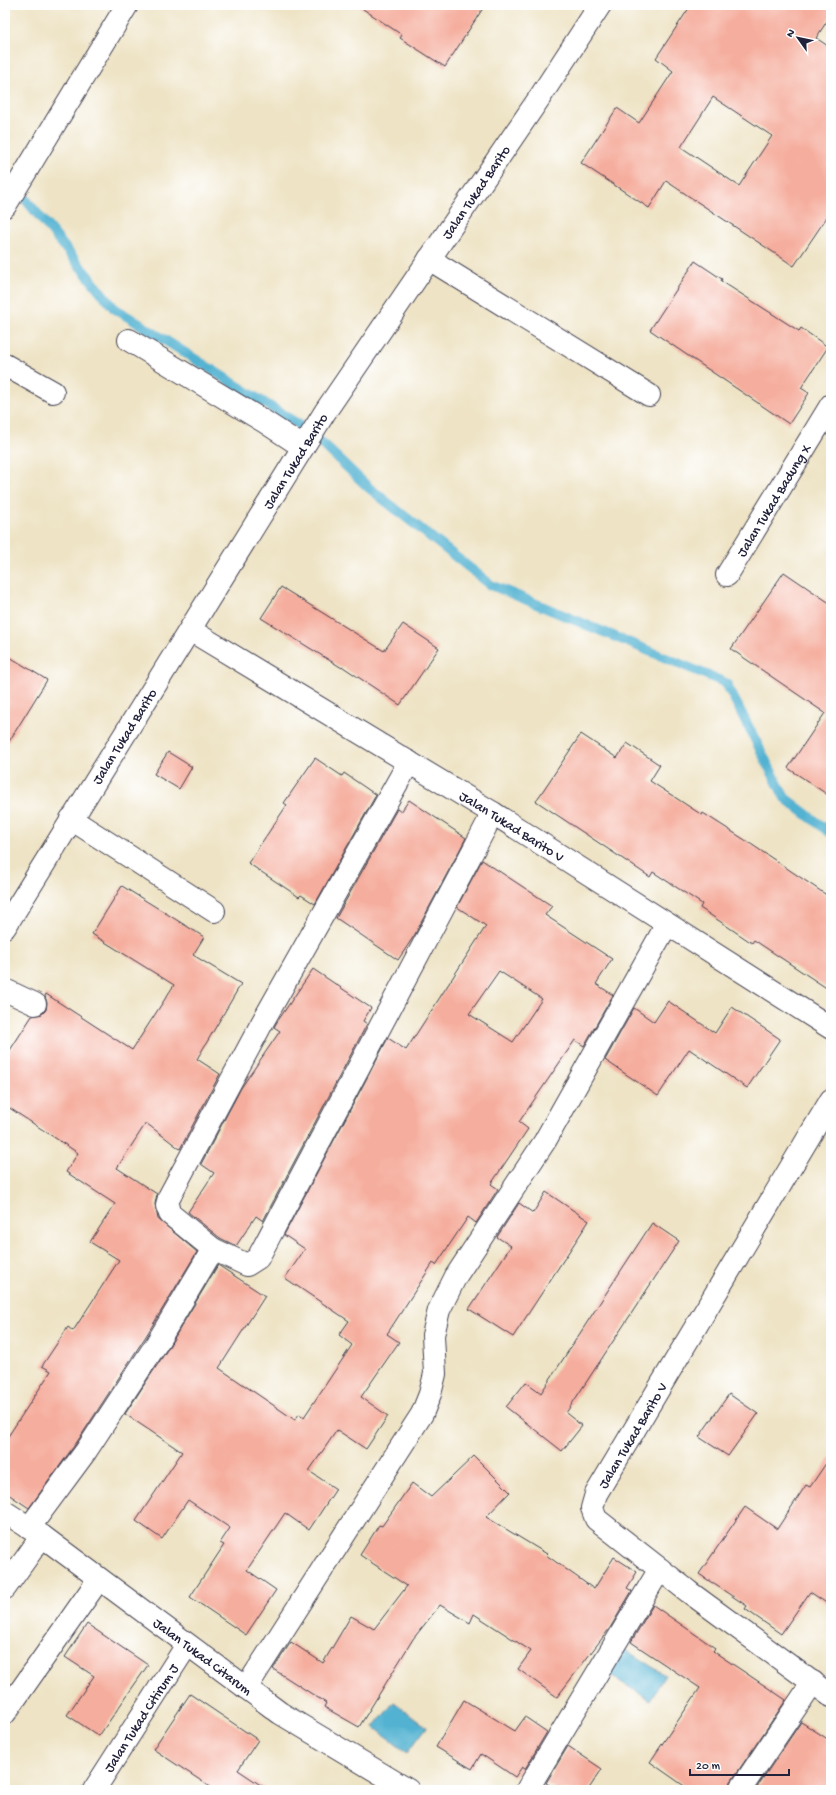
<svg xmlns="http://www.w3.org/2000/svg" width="836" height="1795" viewBox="0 0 836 1795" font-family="'Gochi Hand',sans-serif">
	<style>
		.water { fill: #53b2d1; stroke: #3a6a86 }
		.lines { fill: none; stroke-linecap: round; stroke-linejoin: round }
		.stream { stroke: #53b2d1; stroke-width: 10 }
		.building { fill: #f5ad9d; fill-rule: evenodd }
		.minor-casing { stroke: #413f50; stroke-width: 24 }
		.minor { stroke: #fff; stroke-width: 22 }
		.labels { text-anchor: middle; stroke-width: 3; stroke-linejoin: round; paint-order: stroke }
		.street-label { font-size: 14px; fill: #22223b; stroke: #fff }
	</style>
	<rect width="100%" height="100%" fill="#fff"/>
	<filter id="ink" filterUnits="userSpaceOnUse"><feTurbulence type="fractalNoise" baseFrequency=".025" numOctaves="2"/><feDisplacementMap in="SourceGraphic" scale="8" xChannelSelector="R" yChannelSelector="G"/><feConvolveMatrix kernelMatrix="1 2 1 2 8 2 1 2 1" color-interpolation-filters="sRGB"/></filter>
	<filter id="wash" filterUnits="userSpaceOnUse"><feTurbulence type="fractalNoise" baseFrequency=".012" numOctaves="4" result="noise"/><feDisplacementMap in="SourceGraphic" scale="16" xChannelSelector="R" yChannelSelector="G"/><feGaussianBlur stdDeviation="0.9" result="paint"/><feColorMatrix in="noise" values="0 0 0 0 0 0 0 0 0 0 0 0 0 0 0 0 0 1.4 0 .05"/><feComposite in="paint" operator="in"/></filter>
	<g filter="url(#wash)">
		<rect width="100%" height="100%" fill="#eee3c5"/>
		<g class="water">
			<path d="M624,1649L665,1675L650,1700L608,1674Z"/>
			<path d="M394,1702L427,1727L407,1753L374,1727Z"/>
		</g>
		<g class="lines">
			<path class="stream" d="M5,174L114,308L309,431L368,487L491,585L726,683L785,798L831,833"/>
		</g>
		<g id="blocks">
			<g class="building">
				<path d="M357,5H485L445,67L400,38L402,35Z"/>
				<path d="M691,5H831V15L816,38L831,48V211L794,266L666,181L649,208L581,163L617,108L639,123L673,71L656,58ZM713,97L772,136L739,186L681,147Z"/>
				<path d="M695,261L722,279L721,281L799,331L801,328L828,347L801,388L809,393L789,424L650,330Z"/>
				<path d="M784,572L831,604V797L788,768L825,713L731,649Z"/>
				<path d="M281,587L384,651L403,624L439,648L400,705L343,667L342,668L261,618Z"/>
				<path d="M5,654L47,680L5,748Z"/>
				<path d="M581,734L617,758L627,743L660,765L650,781L702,815L703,813L745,840L831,898V991L754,940L752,943L700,908L702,904L653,872L650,877L536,801Z"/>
				<path d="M168,752L192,767L179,789L154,774Z"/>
				<path d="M315,758L342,776L344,773L376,795L315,904L301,895L299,897L248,863L287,805L284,803Z"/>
				<path d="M409,800L466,838L414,936L398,960L336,918L397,809L401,812Z"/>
				<path d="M482,860L552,906L545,915L612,959L596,984L613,995L584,1046L575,1040L519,1122L528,1129L491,1184L498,1189L476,1223L468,1217L436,1265L433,1263L387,1334L399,1342L361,1397L388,1416L366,1449L337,1430L309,1471L336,1489L309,1530L285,1513L247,1570L276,1590L246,1635L190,1597L224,1545L220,1543L230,1528L188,1500L162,1539L136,1521L182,1452L125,1414L167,1350L218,1265L265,1296L219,1368L295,1420L299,1414L304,1417L352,1345L339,1335L349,1321L285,1278L305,1249L284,1235L388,1038L406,1050L486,926L457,907ZM499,971L542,999L513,1042L469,1014Z"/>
				<path d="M122,886L204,937L193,955L241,984L197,1059L220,1074L180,1149L146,1123L117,1168L157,1194L155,1204L158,1219L197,1252L146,1336L77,1442L29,1508L5,1492V1441L51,1371L42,1366L68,1327L73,1331L119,1260L90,1242L115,1204L66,1172L78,1153L5,1105V1058L32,1016L42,1014L46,1010L47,1003L45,996L46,994L132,1050L174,985L92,934Z"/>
				<path d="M313,969L371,1008L363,1021L367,1024L263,1221L256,1216L236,1246L220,1238L188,1212L214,1173L201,1164L241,1088L280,1031L274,1027L277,1022Z"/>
				<path d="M668,1001L715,1033L732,1007L780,1039L747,1088L689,1049L658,1096L605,1060L634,1008L654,1022Z"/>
				<path d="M546,1192L589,1221L513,1337L469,1309L511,1246L497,1237L519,1203L533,1213Z"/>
				<path d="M652,1223L679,1241L566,1413L582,1426L562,1451L506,1407L526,1382L541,1393Z"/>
				<path d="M729,1394L758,1414L728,1456L699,1437Z"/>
				<path d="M474,1456L510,1492L486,1517L547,1554L546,1555L594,1589L614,1557L637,1572L627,1588L632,1591L610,1628L557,1697L518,1669L531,1651L474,1614L470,1623L440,1605L413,1639L359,1727L324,1707L326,1703L273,1669L291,1642L323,1663L351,1616L374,1629L407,1586L360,1555L379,1525L382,1526L412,1483L431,1497Z"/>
				<path d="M831,1456V1606L810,1592L781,1634L745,1609L747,1606L699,1574L745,1507L777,1529L806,1485L810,1487Z"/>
				<path d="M653,1605L715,1648L713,1651L786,1700L730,1783L728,1790H690L650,1762L700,1688L631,1642Z"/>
				<path d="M87,1624L148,1665L99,1736L67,1715L94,1676L65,1657Z"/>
				<path d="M190,1694L258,1740L238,1770L268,1790H215L153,1749Z"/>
				<path d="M464,1700L515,1731L525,1717L547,1732L525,1769L522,1767L515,1777L481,1754L472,1769L436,1747Z"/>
				<path d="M801,1722L831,1741V1790H755Z"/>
				<path d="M568,1746L602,1769L588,1790H557L546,1783Z"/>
			</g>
		</g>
	</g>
	<g filter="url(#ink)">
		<use href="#blocks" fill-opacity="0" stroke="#413f50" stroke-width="1"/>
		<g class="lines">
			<g class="minor-casing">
				<g id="minor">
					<path d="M5,206L127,5"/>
					<path d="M429,259L649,395"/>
					<path d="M129,340L265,422L303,447"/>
					<path d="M5,365L53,392"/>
					<path id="s1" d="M727,575L831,405"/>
					<path id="s2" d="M190,630L493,813L831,1028"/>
					<path d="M409,762L262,1023L169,1197L167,1206L170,1214L213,1249L247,1265L258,1258L493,813"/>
					<path d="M71,819L214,911"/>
					<path id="s3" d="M5,927L325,412L540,97L600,5"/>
					<path d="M5,990L35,1004"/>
					<path d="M831,1100L596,1494L592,1508L596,1519L689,1592L831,1696"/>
					<path id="s4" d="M5,1512L42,1536L280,1713L408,1790"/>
					<path d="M29,1528L86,1451L157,1343L213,1249"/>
					<path d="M5,1588L42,1536"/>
					<path d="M246,1688L422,1414L430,1394L435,1374L433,1335L439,1310L456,1276L545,1141L667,924"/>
					<path d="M5,1713L99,1579"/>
					<path id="s5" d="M94,1790L187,1645"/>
					<path d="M527,1790L660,1569"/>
					<path d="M740,1790L813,1682"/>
				</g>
			</g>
			<use href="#minor" class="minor"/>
		</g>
	</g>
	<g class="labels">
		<g class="street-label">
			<text dy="5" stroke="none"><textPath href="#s3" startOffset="873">Jalan Tukad Barito</textPath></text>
			<text dy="5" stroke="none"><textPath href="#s3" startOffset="549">Jalan Tukad Barito</textPath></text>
			<text dy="5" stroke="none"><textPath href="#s1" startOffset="88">Jalan Tukad Badung X</textPath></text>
			<text dy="5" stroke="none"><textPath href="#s3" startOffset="225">Jalan Tukad Barito</textPath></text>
			<text dy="5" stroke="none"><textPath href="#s2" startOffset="377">Jalan Tukad Barito V</textPath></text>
			<text transform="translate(632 1435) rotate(-59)" y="5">Jalan Tukad Barito V</text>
			<text dy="5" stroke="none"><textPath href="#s4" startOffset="245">Jalan Tukad Citarum</textPath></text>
			<text dy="5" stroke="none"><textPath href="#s5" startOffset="86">Jalan Tukad Citirum J</textPath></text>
		</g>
	</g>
	<rect width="836" height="1795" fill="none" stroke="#fff" stroke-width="20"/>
	<g transform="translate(798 38) rotate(303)" stroke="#ffffff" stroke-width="3" paint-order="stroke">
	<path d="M0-3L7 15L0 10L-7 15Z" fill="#22223b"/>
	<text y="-6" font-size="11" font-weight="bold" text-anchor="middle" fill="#22223b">N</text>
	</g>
	<path d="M690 1769v6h99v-6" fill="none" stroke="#22223b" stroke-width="2"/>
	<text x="696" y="1769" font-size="12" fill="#22223b" stroke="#ffffff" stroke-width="3" paint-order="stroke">20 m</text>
</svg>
